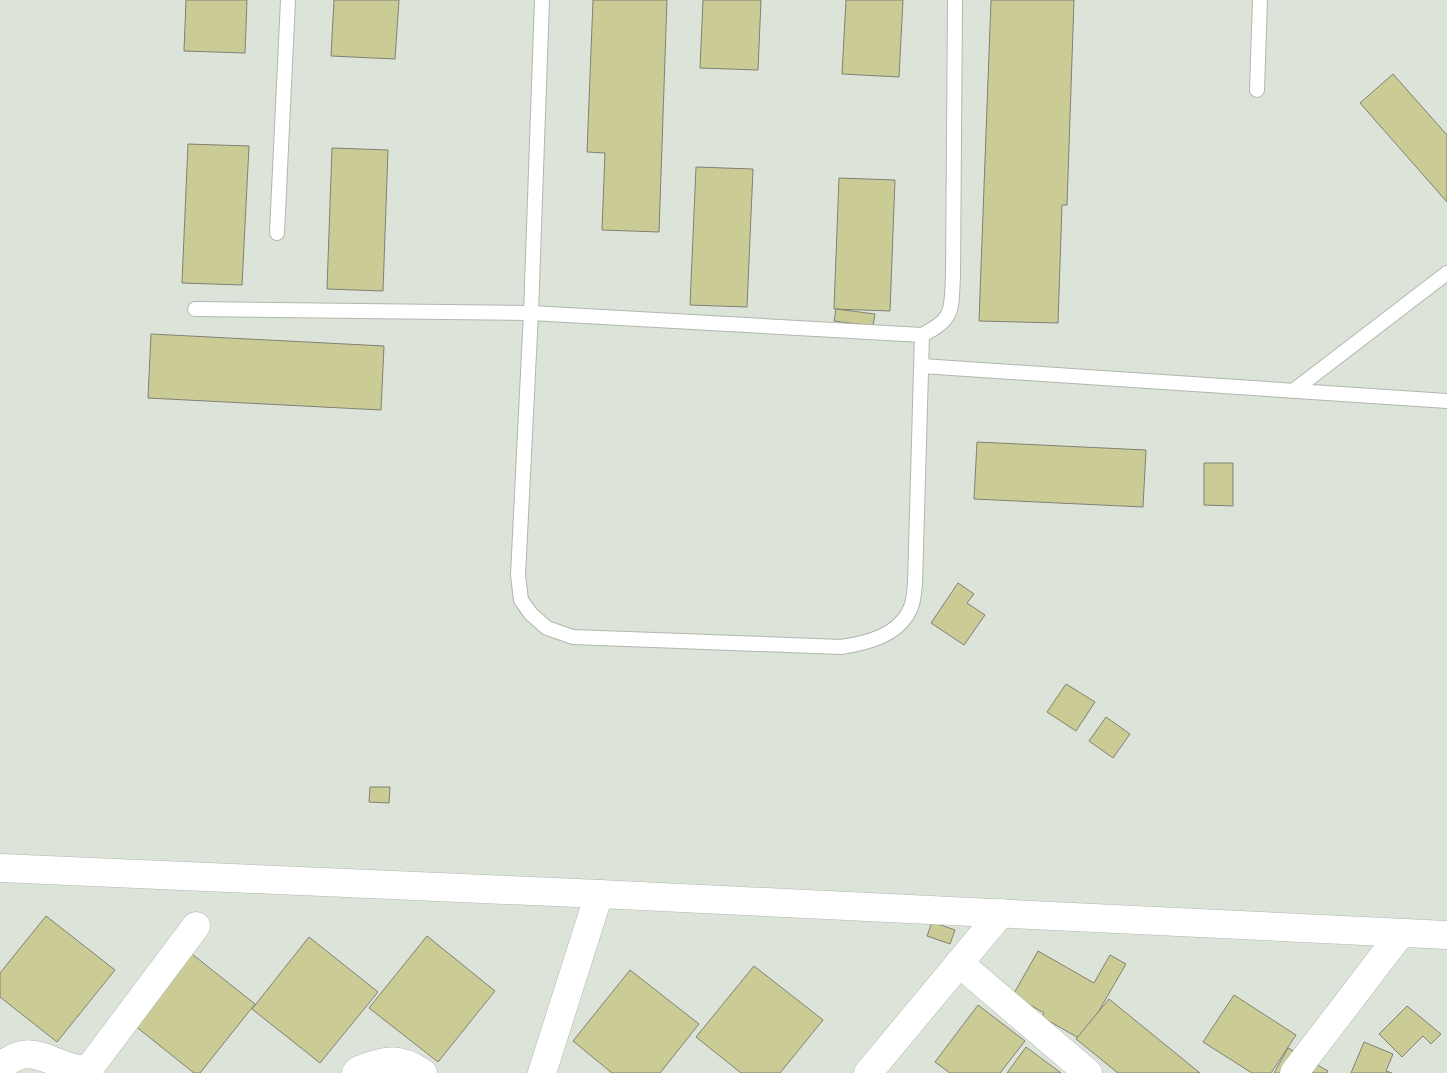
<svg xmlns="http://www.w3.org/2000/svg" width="1447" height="1073" viewBox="0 0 1447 1073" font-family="'Public Sans',sans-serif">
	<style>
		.building { fill: #cbcc95; stroke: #808075 }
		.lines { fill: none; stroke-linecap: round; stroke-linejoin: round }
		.lane-casing { stroke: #b0b8ae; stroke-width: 16 }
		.street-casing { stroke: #b0b8ae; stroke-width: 29 }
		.lane { stroke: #fff; stroke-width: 14 }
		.street { stroke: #fff; stroke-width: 28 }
	</style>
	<rect width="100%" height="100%" fill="#dce4d9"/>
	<g class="building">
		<path d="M186,0H247L245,53L184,51Z"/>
		<path d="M334,0H399L395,59L331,56Z"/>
		<path d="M593,0H667L659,232L602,230L605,153L587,152Z"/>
		<path d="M703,0H761L758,70L700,68Z"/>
		<path d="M846,0H903L899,77L842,74Z"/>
		<path d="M991,0H1074L1067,205H1062L1058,323L979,321Z"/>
		<path d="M1393,74L1447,135V202L1360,103Z"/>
		<path d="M188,144L249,146L242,285L182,283Z"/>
		<path d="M332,148L388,150L383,291L327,289Z"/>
		<path d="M696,167L753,169L747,307L690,305Z"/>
		<path d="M839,178L895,180L890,311L834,309Z"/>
		<path d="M836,309L875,314L873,326L834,321Z"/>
		<path d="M151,334L384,346L381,410L148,398Z"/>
		<path d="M977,442L1146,450L1143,507L974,499Z"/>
		<path d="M1204,463H1233V506L1204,505Z"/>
		<path d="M958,583L974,594L967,603L985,615L964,645L931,623Z"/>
		<path d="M1066,684L1095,702L1076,731L1047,712Z"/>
		<path d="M1106,717L1130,734L1113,758L1089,741Z"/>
		<path d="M370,787H390L389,803L369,802Z"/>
		<path d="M46,916L115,970L57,1042L0,997V973Z"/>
		<path d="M932,922L955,930L950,944L927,936Z"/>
		<path d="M427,936L495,991L438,1062L369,1008Z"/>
		<path d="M309,937L378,992L320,1063L252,1009Z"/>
		<path d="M187,950L255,1004L200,1073H194L129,1021Z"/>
		<path d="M1038,951L1094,983L1110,955L1126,964L1082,1040L1042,1017L1044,1013L1013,995Z"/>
		<path d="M754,966L823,1020L780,1073H741L696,1037Z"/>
		<path d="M630,970L699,1024L660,1073H612L573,1041Z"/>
		<path d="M1234,995L1296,1035L1271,1073H1252L1203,1042Z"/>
		<path d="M1109,999L1200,1073H1118L1076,1039Z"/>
		<path d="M978,1005L1025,1041L1000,1073H950L935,1062Z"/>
		<path d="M1407,1006L1441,1034L1431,1044L1423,1036L1402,1057L1379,1034Z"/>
		<path d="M1364,1042L1393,1054L1386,1071L1392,1073H1351Z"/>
		<path d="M1026,1047L1061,1073H1007Z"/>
		<path d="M1288,1048L1328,1071L1327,1073H1274Z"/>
	</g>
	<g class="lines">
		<g class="lane-casing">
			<g id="lane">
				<path d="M542,0L531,313L518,575L521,600L531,614L547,628L573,637L841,647C868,643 900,635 911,607C914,600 914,591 915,584L922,335"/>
				<path d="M1257,90L1260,0"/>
				<path d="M277,233L288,0"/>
				<path d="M195,309L531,313L922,335C955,319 951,310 953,276L955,0"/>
				<path d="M922,366L1447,401"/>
				<path d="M1293,391L1447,273"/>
			</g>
		</g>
		<g class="street-casing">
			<g id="street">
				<path d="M0,868L599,894L1447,935"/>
				<path d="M959,963L1088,1073"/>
				<path d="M0,1067C34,1037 51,1069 88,1070L196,926"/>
				<path d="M356,1073L359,1070C385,1060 398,1056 423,1073"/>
				<path d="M542,1073L599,894"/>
				<path d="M868,1073L1001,913"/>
				<path d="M1294,1073L1401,933"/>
			</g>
		</g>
		<use href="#lane" class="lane"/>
		<use href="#street" class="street"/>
	</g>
</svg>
